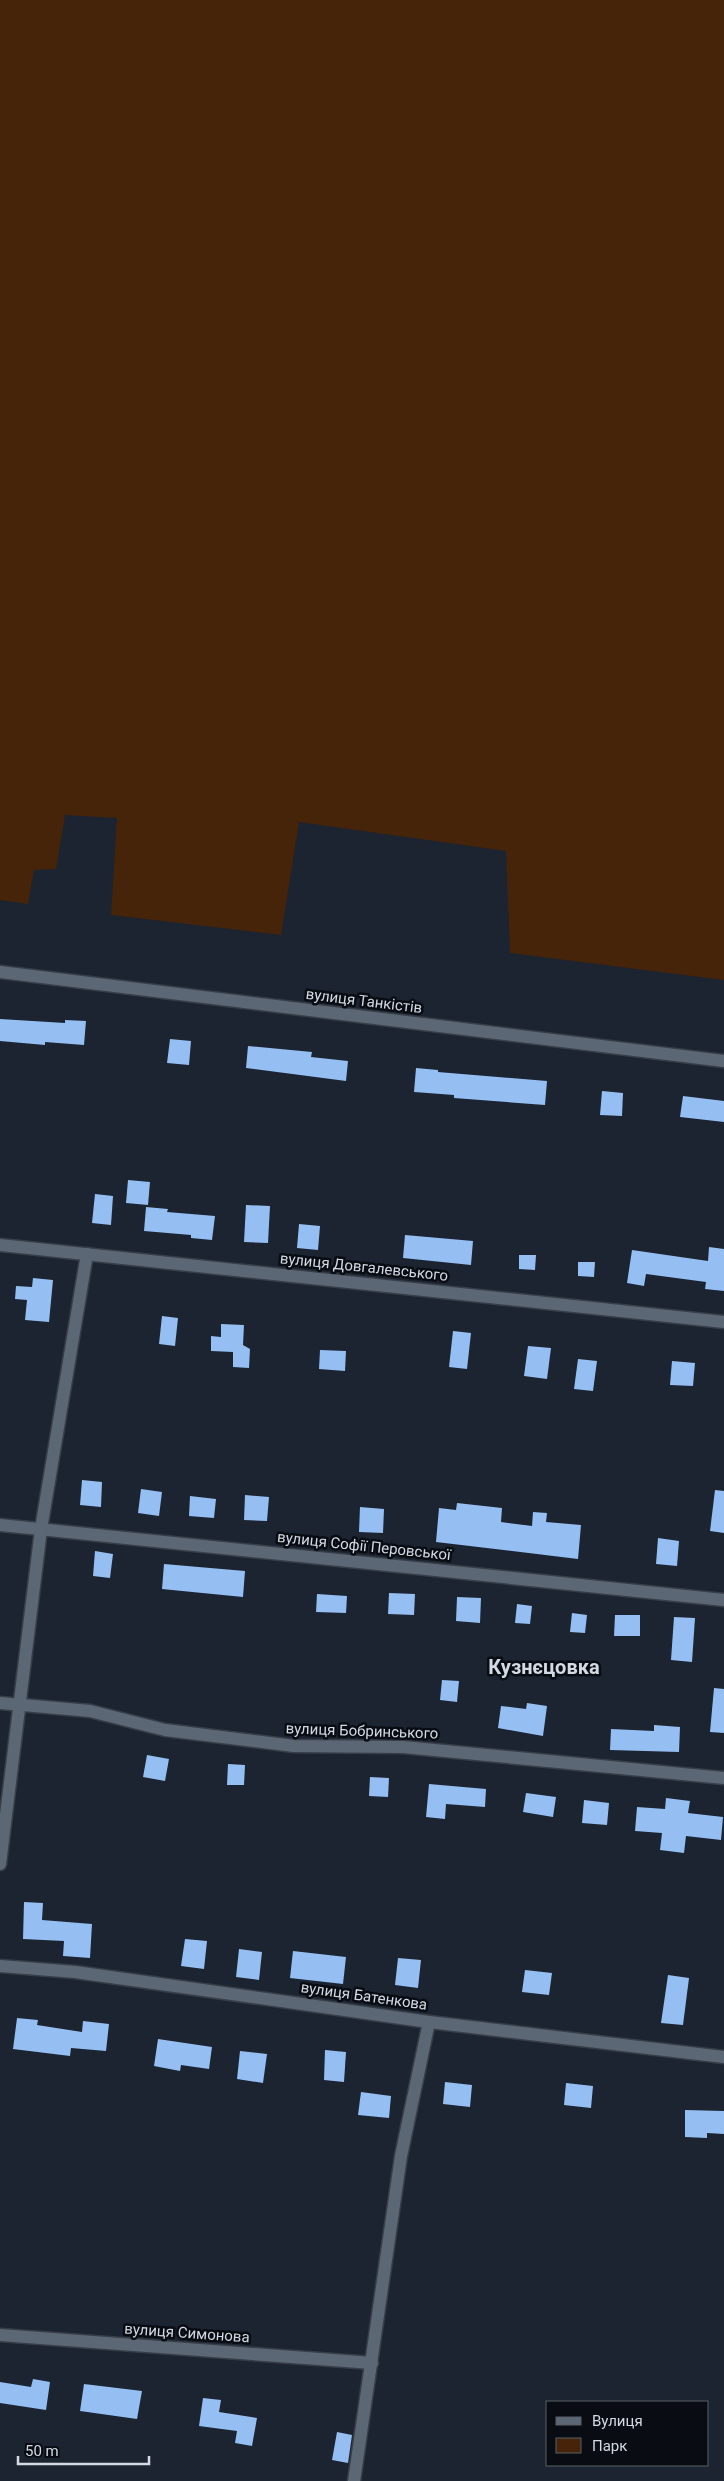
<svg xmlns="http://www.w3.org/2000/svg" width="724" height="2481" viewBox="0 0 724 2481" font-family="Roboto,sans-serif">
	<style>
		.green { fill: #452409 }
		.building { fill: #95bef3 }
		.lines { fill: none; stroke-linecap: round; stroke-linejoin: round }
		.minor-casing { stroke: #373e49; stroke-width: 15 }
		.minor { stroke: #5c6775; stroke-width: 12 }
		.labels { text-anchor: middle; stroke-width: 5; stroke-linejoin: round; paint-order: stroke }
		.street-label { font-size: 15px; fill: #d4dae3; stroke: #090d13 }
		.district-label { font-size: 20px; font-weight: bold; fill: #d4dae3; stroke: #090d13 }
	</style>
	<rect width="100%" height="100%" fill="#1b2430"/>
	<path class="green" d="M0,0H724V980L510,953L506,851L299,822L281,935L111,915L117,818L65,815L56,869L34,870L28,904L0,900Z"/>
	<g class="building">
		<path d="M0,1019L65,1023V1020L86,1021L84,1045L45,1042V1045L0,1041Z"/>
		<path d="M170,1039L191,1041L189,1065L167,1063Z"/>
		<path d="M248,1046L312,1052L311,1057L348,1061L346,1081L246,1068Z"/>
		<path d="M416,1068L438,1070V1072L547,1081L545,1105L454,1098V1095L414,1092Z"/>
		<path d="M602,1091L623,1093L622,1116L600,1115Z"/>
		<path d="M683,1096L724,1101V1122L680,1117Z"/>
		<path d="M128,1180L150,1182L148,1205L126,1203Z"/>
		<path d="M95,1194L113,1196L111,1225L92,1223Z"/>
		<path d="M246,1205L270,1206L268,1243L244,1242Z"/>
		<path d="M146,1207L168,1209L167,1212L215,1216L212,1240L191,1238V1235L144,1231Z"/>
		<path d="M299,1224L320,1226L318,1250L297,1248Z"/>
		<path d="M405,1235L473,1241L471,1265L403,1258Z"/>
		<path d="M709,1247L724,1249V1291L705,1289L706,1282L646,1274L644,1286L627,1283L632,1250L708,1261Z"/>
		<path d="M519,1255H536L535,1270L519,1269Z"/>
		<path d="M578,1262H595L594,1277L578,1276Z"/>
		<path d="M33,1278L53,1280L49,1322L25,1320L27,1300L15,1299L16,1286L32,1287Z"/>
		<path d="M162,1316L178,1318L175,1346L159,1344Z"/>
		<path d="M221,1324L244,1325L243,1345L250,1349L249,1368L233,1367V1352L211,1351V1336L221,1337Z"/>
		<path d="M453,1331L471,1333L467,1369L449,1367Z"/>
		<path d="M528,1346L551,1348L547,1379L524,1376Z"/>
		<path d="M320,1350L346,1351L345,1371L319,1369Z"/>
		<path d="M578,1359L597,1361L593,1391L574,1389Z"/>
		<path d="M672,1361L695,1363L693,1386L670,1385Z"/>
		<path d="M82,1480L102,1482L101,1507L80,1505Z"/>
		<path d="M141,1489L162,1492L159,1516L138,1513Z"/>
		<path d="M715,1490L724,1491V1533L710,1531Z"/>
		<path d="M245,1495L269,1497L267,1521L244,1520Z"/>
		<path d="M190,1496L216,1499L214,1518L189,1516Z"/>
		<path d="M457,1503L502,1508L501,1522L532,1526L533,1512L547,1513L546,1522L581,1525L578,1559L436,1542L439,1508L456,1510Z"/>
		<path d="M360,1507L384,1509L383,1533L359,1532Z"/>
		<path d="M658,1538L679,1541L677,1566L656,1564Z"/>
		<path d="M95,1551L113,1554L110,1578L93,1576Z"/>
		<path d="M164,1564L245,1571L243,1597L162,1589Z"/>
		<path d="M389,1593L415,1594L414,1615L388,1614Z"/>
		<path d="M317,1594L347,1596L346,1613L316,1612Z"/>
		<path d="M457,1597L481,1598L480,1623L456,1621Z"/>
		<path d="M517,1604L532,1606L530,1624L515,1623Z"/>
		<path d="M572,1613L587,1615L585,1633L570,1632Z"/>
		<path d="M615,1615H640V1636H614Z"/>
		<path d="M674,1617L695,1618L692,1662L671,1660Z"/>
		<path d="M442,1680L459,1681L457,1702L440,1700Z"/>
		<path d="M714,1688L724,1689V1733L710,1732Z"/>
		<path d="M527,1703L547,1706L543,1736L498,1728L501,1706L526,1709Z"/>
		<path d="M654,1725L680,1727L679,1752L610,1750L611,1729L654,1731Z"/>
		<path d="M147,1755L169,1759L165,1781L143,1777Z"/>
		<path d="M228,1764L245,1765L244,1785H227Z"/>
		<path d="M370,1777L389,1778L388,1797L369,1796Z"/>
		<path d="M429,1784L486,1789L485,1807L446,1804L445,1819L426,1817Z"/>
		<path d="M526,1793L556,1797L553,1817L523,1812Z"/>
		<path d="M666,1798L690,1801L688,1813L723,1817L721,1840L686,1836L684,1853L660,1850L662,1833L635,1831L637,1807L665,1809Z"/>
		<path d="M584,1800L609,1803L607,1825L582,1823Z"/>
		<path d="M24,1902L43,1903L42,1920L92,1924L90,1958L63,1956L64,1941L23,1939Z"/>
		<path d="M185,1939L207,1941L204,1969L181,1966Z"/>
		<path d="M239,1949L262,1952L259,1980L236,1977Z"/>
		<path d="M293,1951L346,1957L343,1984L290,1978Z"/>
		<path d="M398,1958L421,1960L418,1988L395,1985Z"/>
		<path d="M525,1970L552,1973L549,1995L522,1992Z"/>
		<path d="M668,1975L689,1978L683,2025L661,2023Z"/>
		<path d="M17,2018L38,2020L37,2025L82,2032L83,2021L109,2024L106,2051L71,2048L70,2056L13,2049Z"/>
		<path d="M158,2039L212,2047L209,2069L181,2065L180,2071L154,2066Z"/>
		<path d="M325,2050L346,2052L344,2082L324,2080Z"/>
		<path d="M240,2051L267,2054L263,2083L237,2079Z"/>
		<path d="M445,2082L472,2085L470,2107L443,2104Z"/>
		<path d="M566,2083L593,2086L591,2108L564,2105Z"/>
		<path d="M361,2092L391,2096L389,2118L358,2115Z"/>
		<path d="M685,2110L724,2111V2134L707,2133V2138L685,2137Z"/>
		<path d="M33,2379L50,2382L46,2410L0,2403V2382L31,2387Z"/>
		<path d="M84,2384L142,2391L137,2419L80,2411Z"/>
		<path d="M203,2398L221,2400L219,2412L257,2418L252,2446L235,2443L237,2431L199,2426Z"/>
		<path d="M337,2432L352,2435L348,2463L332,2460Z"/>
	</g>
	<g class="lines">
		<g class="minor-casing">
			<g id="minor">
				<path d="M0,972L724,1061"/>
				<path d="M0,1245L724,1322"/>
				<path d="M0,1525L724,1600"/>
				<path d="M0,1703L90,1711L165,1730L294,1746L403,1747L724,1778"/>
				<path d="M0,1864L41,1529L87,1254"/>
				<path d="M0,1966L75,1972L429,2022L724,2057"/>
				<path d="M0,2335L372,2363"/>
				<path d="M354,2481L401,2156L429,2022"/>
			</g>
		</g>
		<use href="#minor" class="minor"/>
	</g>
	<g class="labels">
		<g class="street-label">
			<text transform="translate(364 1001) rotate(7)" y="5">вулиця Танкістів</text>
			<text transform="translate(364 1267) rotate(6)" y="5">вулиця Довгалевського</text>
			<text transform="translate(364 1546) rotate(6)" y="5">вулиця Софії Перовської</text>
			<text transform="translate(362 1731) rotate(2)" y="5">вулиця Бобринського</text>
			<text transform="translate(364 1996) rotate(8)" y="5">вулиця Батенкова</text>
			<text transform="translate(187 2333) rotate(4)" y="5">вулиця Симонова</text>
		</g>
		<g class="district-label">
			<text x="544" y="1674">Кузнєцовка</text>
		</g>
	</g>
	<rect x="546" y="2401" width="162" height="65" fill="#090d13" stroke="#5a5f66"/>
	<rect x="556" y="2417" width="25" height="8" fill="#5c6775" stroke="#5a5f66"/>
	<text x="592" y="2426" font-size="15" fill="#d4dae3">Вулиця</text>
	<rect x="556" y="2438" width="25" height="15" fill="#452409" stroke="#5a5f66"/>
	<text x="592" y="2451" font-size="15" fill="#d4dae3">Парк</text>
	<path d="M18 2456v8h131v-8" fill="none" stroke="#d4dae3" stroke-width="2.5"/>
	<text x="25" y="2456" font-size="15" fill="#d4dae3" stroke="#090d13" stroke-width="4" paint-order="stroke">50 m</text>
</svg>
